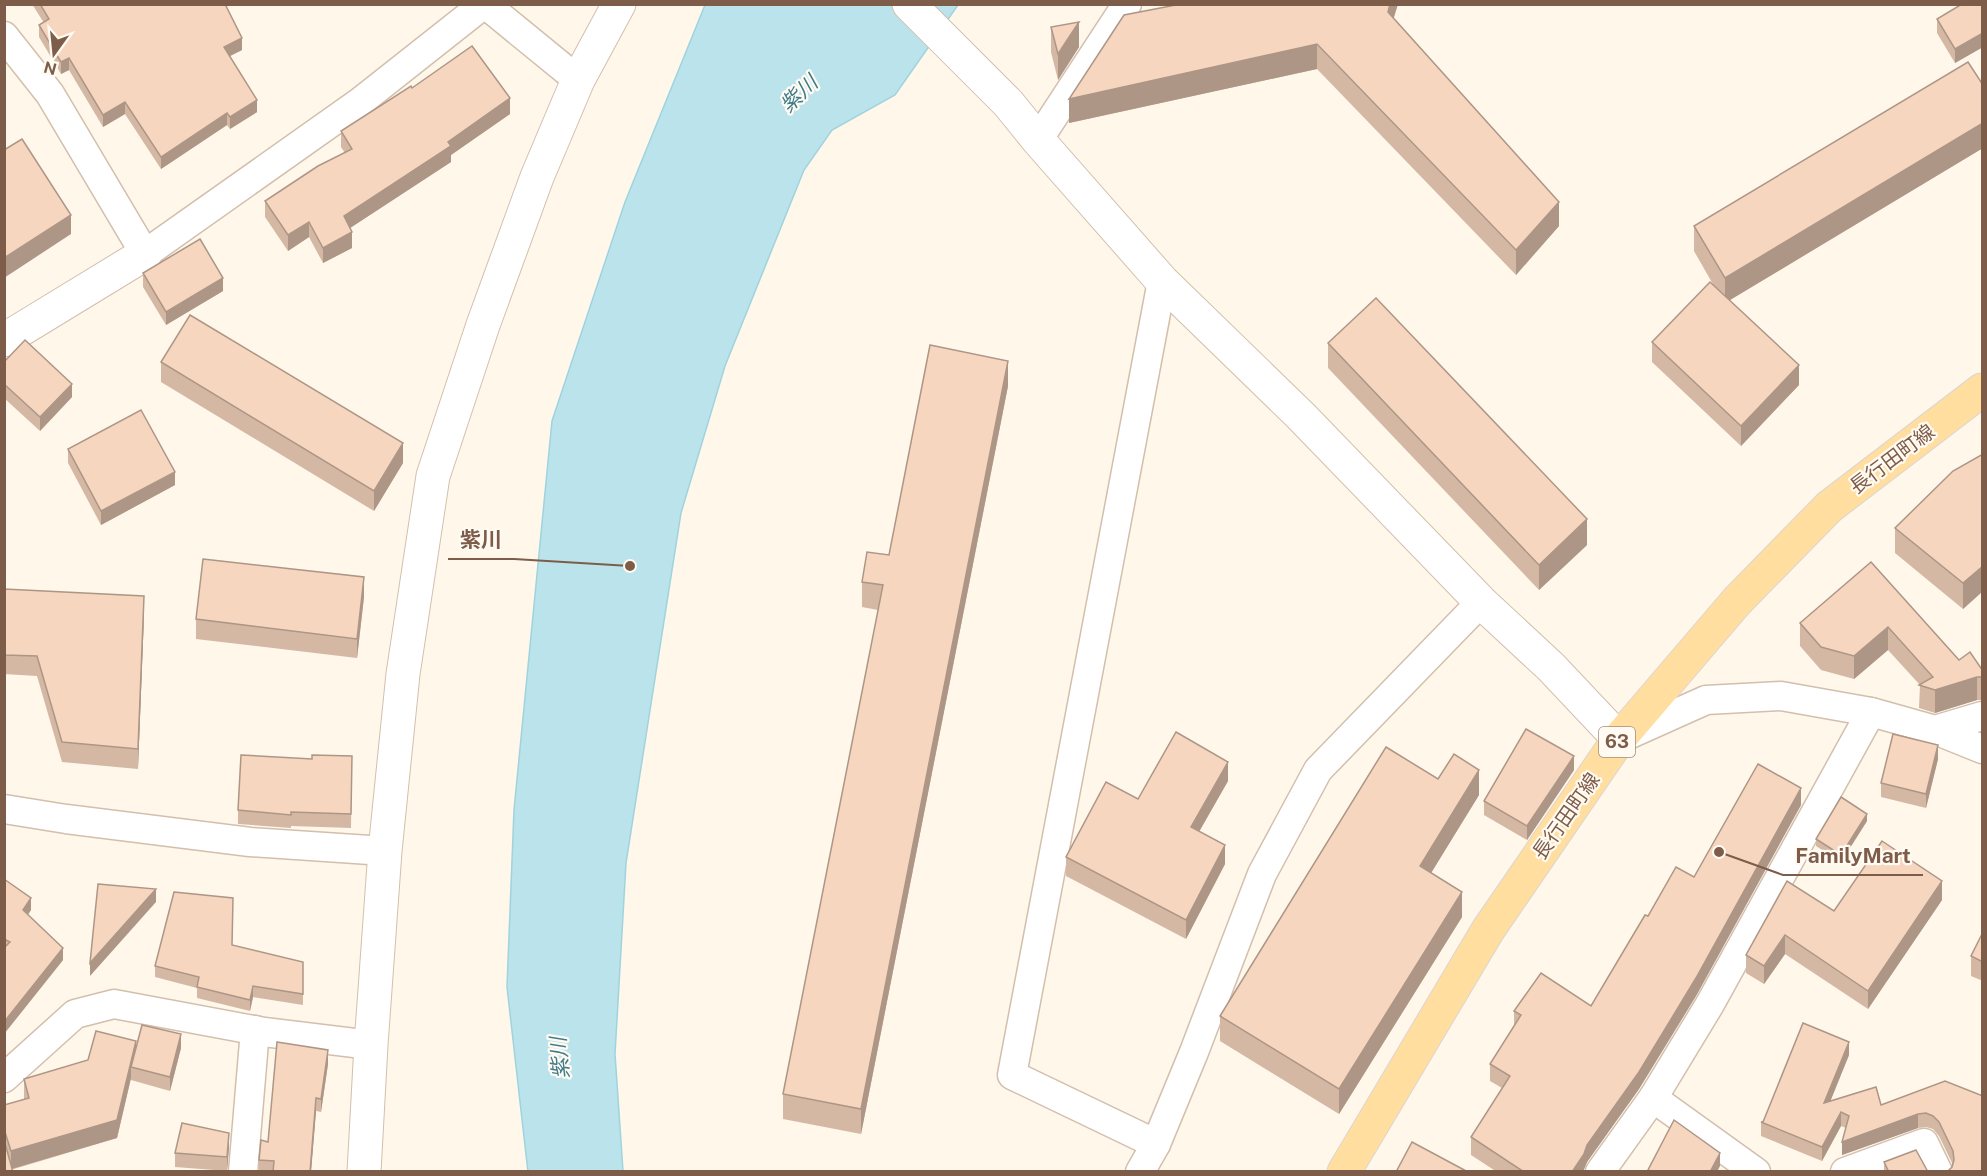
<svg xmlns="http://www.w3.org/2000/svg" width="1987" height="1176" viewBox="0 0 1987 1176" font-family="'Public Sans','Noto Sans JP',sans-serif">
	<style>
		.water { fill: #bbe3eb; stroke: #a0d3de; stroke-width: 1.5 }
		.lines { fill: none; stroke-linecap: round; stroke-linejoin: round }
		.minor-casing { stroke: #d3bfad; stroke-width: 31 }
		.tertiary-casing { stroke: #d3bfad; stroke-width: 35 }
		.primary-casing { stroke: #ddd5d0; stroke-width: 35 }
		.minor { stroke: #fff; stroke-width: 28 }
		.tertiary { stroke: #fff; stroke-width: 33 }
		.primary { stroke: #ffdea0; stroke-width: 33 }
		.wall { fill: #d4b8a4 }
		.shaded-wall { fill: #ad9686 }
		.building { fill: #f7d6bf; stroke: #ad9686; stroke-width: 1.5 }
		.labels { text-anchor: middle; stroke-width: 4.5; stroke-linejoin: round; paint-order: stroke }
		.shield { fill: #fffaf2; stroke: #a48c7c; stroke-width: 1.5 }
		.shield-label { font-size: 18px; font-weight: bold; fill: #7d5d49 }
		.street-label { font-size: 20px; fill: #7d5d49; stroke: #fffaf2 }
		.water-label { font-size: 21px; font-style: italic; fill: #3d7c8b; stroke: #fffaf2 }
		.leader { fill: none; stroke: #7d5d49; stroke-width: 2 }
		.callout-dot { fill: #7d5d49; stroke: #fffaf2; stroke-width: 2 }
		.callout-label { font-size: 21px; text-anchor: middle; font-weight: bold; fill: #7d5d49; stroke: #fffaf2; stroke-width: 4.5; stroke-linejoin: round; paint-order: stroke }
	</style>
	<rect width="100%" height="100%" fill="#fef7ea"/>
	<path class="water" d="M705,5H958L895,95L832,130L804,170L725,366L681,513L626,863L615,1054L623,1171L528,1172L507,987L514,810L552,421L625,202Z"/>
	<g class="lines">
		<g class="minor-casing">
			<g id="minor">
				<path d="M485,4L578,80"/>
				<path d="M4,36L50,94L145,254L360,102L484,4"/>
				<path d="M1038,140L1127,4"/>
				<path d="M1935,730L1982,749"/>
				<path d="M1619,739L1706,700L1781,696L1871,712L1935,730L1982,716"/>
				<path d="M4,809L66,819L250,842L385,851"/>
				<path d="M4,1078L75,1014L114,1004L264,1032L371,1045"/>
				<path d="M1653,1098L1756,1172"/>
				<path d="M1156,1144L1012,1075L1162,281"/>
				<path d="M243,1172L255,1030"/>
				<path d="M1140,1172L1156,1144L1194,1052L1262,874L1318,770L1481,602"/>
				<path d="M1600,1172L1653,1098L1710,1004L1871,712"/>
				<path d="M1845,1172L1924,1143L1938,1172"/>
			</g>
		</g>
		<g class="tertiary-casing">
			<g id="tertiary">
				<path d="M909,4L1008,103L1038,140L1162,281L1301,416L1481,602L1551,667L1619,739"/>
				<path d="M4,340L145,254"/>
				<path d="M364,1172L371,1045L385,851L403,674L433,476L483,325L537,177L578,80L619,4"/>
			</g>
		</g>
		<g class="primary-casing">
			<path id="primary" d="M1344,1172L1488,930L1619,739L1737,601L1829,507L1982,390"/>
		</g>
		<use href="#minor" class="minor"/>
		<use href="#tertiary" class="tertiary"/>
		<use href="#primary" class="primary"/>
	</g>
	<g class="wall">
		<path d="M32,4H225L242,50L230,56L257,112L230,129L227,125L161,169L125,114L103,127L69,70L61,74L39,37V25L44,23Z"/>
		<path d="M1181,4H1398L1393,19L1559,226L1516,275L1317,69L1069,123Z"/>
		<path d="M1983,4V47L1955,63L1937,33V19Z"/>
		<path d="M1051,27L1079,47L1058,80L1051,52Z"/>
		<path d="M1983,85V148L1730,300L1799,385L1741,446L1652,362V342L1714,286L1694,251V226Z"/>
		<path d="M412,88L510,114L451,155V162L350,228L352,248L323,263L309,237L288,251L265,217V201L345,153L341,147V131Z"/>
		<path d="M143,273L223,291L166,325L143,287Z"/>
		<path d="M1328,343L1587,545L1539,590L1328,368Z"/>
		<path d="M4,362L72,397L40,431L4,398Z"/>
		<path d="M161,362L403,463L374,511L161,382Z"/>
		<path d="M1008,386L861,1134L783,1119V1094L878,610L862,607V582L889,555Z"/>
		<path d="M68,449L175,485L101,525L68,463Z"/>
		<path d="M1983,454V591L1963,609L1895,553V528Z"/>
		<path d="M1871,562L1959,660L1983,671V700H1977L1935,713L1919,708L1920,685L1888,650L1854,679L1821,670L1800,646V623Z"/>
		<path d="M4,589L144,615L138,769L62,762L37,676L4,674Z"/>
		<path d="M364,597L357,658L196,639V619Z"/>
		<path d="M352,756L351,828L291,826V828L238,824V810L312,759Z"/>
		<path d="M1938,759L1926,808L1881,797V783Z"/>
		<path d="M1574,770L1527,840L1484,815V801Z"/>
		<path d="M1438,779L1479,795L1431,873L1462,917L1339,1114L1220,1041V1016Z"/>
		<path d="M1228,781L1199,831L1225,864L1186,939L1066,876V857L1138,799Z"/>
		<path d="M1801,805L1696,996L1639,1089L1587,1162L1583,1172H1497L1471,1155V1137L1502,1088L1490,1081V1064L1514,1025V1011L1591,1006L1648,916L1694,877Z"/>
		<path d="M1867,821L1841,862L1816,846V839Z"/>
		<path d="M4,879L31,910L28,915L63,960L4,1034Z"/>
		<path d="M1942,900L1868,1009L1785,954L1764,984L1746,973V955L1834,911Z"/>
		<path d="M1983,932V981L1971,976V956Z"/>
		<path d="M232,945L303,994V1005L253,997L250,1011L197,998V988L155,977V966Z"/>
		<path d="M136,1048H181L170,1091L131,1080V1078L117,1138L4,1172V1105L24,1099V1079Z"/>
		<path d="M1849,1055L1830,1101L1881,1105L1983,1096L1952,1167L1953,1165L1939,1136L1933,1129L1926,1127L1918,1128L1842,1155L1846,1128L1841,1126L1822,1161L1761,1136V1122Z"/>
		<path d="M328,1064L321,1112L316,1111L311,1172H259V1160L268,1142Z"/>
		<path d="M229,1147L227,1171L175,1167V1153Z"/>
		<path d="M1884,1162L1928,1172H1884Z"/>
	</g>
	<g class="shaded-wall">
		<path d="M1390,4H1398L1388,37V12Z"/>
		<path d="M1079,22V47L1058,80V54Z"/>
		<path d="M1983,33V47L1955,63V49Z"/>
		<path d="M242,38V50L224,59V47Z"/>
		<path d="M1317,44V69L1069,123V99Z"/>
		<path d="M69,58V70L61,74V62Z"/>
		<path d="M510,98V114L451,155V162L344,232V216Z"/>
		<path d="M257,100V112L230,129V117Z"/>
		<path d="M125,102V114L103,127V115Z"/>
		<path d="M227,113V125L161,169V157Z"/>
		<path d="M1983,123V148L1725,303V278Z"/>
		<path d="M1559,202V226L1516,275V250Z"/>
		<path d="M71,215V234L4,278V258Z"/>
		<path d="M309,222V237L288,251V235Z"/>
		<path d="M352,232V248L323,263V248Z"/>
		<path d="M223,278V291L166,325V312Z"/>
		<path d="M1008,361V386L861,1134V1109Z"/>
		<path d="M1799,365V385L1741,446V426Z"/>
		<path d="M72,384V397L40,431V417Z"/>
		<path d="M403,443V463L374,511V491Z"/>
		<path d="M175,472V485L101,525V511Z"/>
		<path d="M1587,519V545L1539,590V565Z"/>
		<path d="M1983,566V591L1963,609V583Z"/>
		<path d="M364,577V597L357,658V639Z"/>
		<path d="M144,596V615L138,769V749Z"/>
		<path d="M1888,627V650L1854,679V656Z"/>
		<path d="M1977,677V700L1935,713V690Z"/>
		<path d="M1938,745V759L1926,808V794Z"/>
		<path d="M1574,756V770L1527,840V826Z"/>
		<path d="M1228,762V781L1191,846V827Z"/>
		<path d="M1479,770V795L1420,891V866Z"/>
		<path d="M1801,788V805L1696,996L1639,1089L1587,1162L1583,1172H1572L1587,1145Z"/>
		<path d="M1867,814V821L1841,862V855Z"/>
		<path d="M1225,845V864L1186,939V920Z"/>
		<path d="M1942,881V900L1868,1009V991Z"/>
		<path d="M156,889V902L90,976V963Z"/>
		<path d="M1462,892V917L1339,1114V1089Z"/>
		<path d="M31,898V910L23,921V910Z"/>
		<path d="M1785,935V954L1764,984V966Z"/>
		<path d="M63,948V960L4,1034V1022Z"/>
		<path d="M253,986V997L250,1011V1000Z"/>
		<path d="M181,1034V1048L170,1091V1077Z"/>
		<path d="M136,1041V1059L131,1067V1078L117,1138L11,1169V1151Z"/>
		<path d="M1849,1042V1055L1824,1117V1103Z"/>
		<path d="M328,1050V1064L321,1112V1099Z"/>
		<path d="M316,1098V1111L311,1172H310Z"/>
		<path d="M1841,1112V1126L1822,1161V1147Z"/>
		<path d="M1918,1114V1128L1842,1155V1142Z"/>
		<path d="M229,1133V1147L227,1171V1157Z"/>
		<path d="M1720,1153V1166L1717,1172H1710Z"/>
	</g>
	<g class="building">
		<path d="M40,4H225L242,38L224,47L257,100L230,117L227,113L161,157L125,102L103,115L69,58L61,62L39,25L49,19Z"/>
		<path d="M1181,4H1390L1388,12L1559,202L1516,250L1317,44L1069,99L1124,15Z"/>
		<path d="M1962,4H1983V33L1955,49L1937,19Z"/>
		<path d="M1079,22L1058,54L1051,27Z"/>
		<path d="M472,46L510,98L448,142L451,146L344,216L352,232L323,248L309,222L288,235L265,201L318,166L352,149L341,131L411,86L412,88Z"/>
		<path d="M1968,62L1983,85V123L1725,278L1694,226Z"/>
		<path d="M22,139L71,215L4,258V150Z"/>
		<path d="M200,239L223,278L166,312L143,273Z"/>
		<path d="M1710,282L1799,365L1741,426L1652,342Z"/>
		<path d="M1376,298L1587,519L1539,565L1328,343Z"/>
		<path d="M190,315L403,443L374,491L161,362Z"/>
		<path d="M25,340L72,384L40,417L4,384V362Z"/>
		<path d="M930,345L1008,361L861,1109L783,1094L883,585L862,582L867,552L889,555Z"/>
		<path d="M141,410L175,472L101,511L68,449Z"/>
		<path d="M1983,454V566L1963,583L1895,528L1953,471Z"/>
		<path d="M203,559L364,577L357,639L196,619Z"/>
		<path d="M1871,562L1959,660L1970,652L1983,671V677H1977L1935,690L1919,685L1933,677L1888,627L1854,656L1821,647L1800,623Z"/>
		<path d="M4,589L144,596L138,749L62,742L37,656L4,655Z"/>
		<path d="M1526,729L1574,756L1527,826L1484,801Z"/>
		<path d="M1176,732L1228,762L1191,827L1225,845L1186,920L1066,857L1106,782L1138,799Z"/>
		<path d="M1893,734L1938,745L1926,794L1881,783Z"/>
		<path d="M1386,747L1438,779L1454,754L1479,770L1420,866L1462,892L1339,1089L1220,1016Z"/>
		<path d="M241,755L312,759V755L352,756L351,814L291,812V815L238,810Z"/>
		<path d="M1758,764L1801,788L1696,978L1639,1072L1587,1145L1584,1154L1572,1172H1524L1471,1137L1510,1076L1490,1064L1521,1015L1514,1011L1541,973L1591,1006L1645,915L1648,916L1676,867L1694,877Z"/>
		<path d="M1841,797L1867,814L1841,855L1816,839Z"/>
		<path d="M1882,841L1942,881L1868,991L1785,935L1764,966L1746,955L1787,881L1834,911Z"/>
		<path d="M4,879L31,898L23,910L63,948L4,1022V948L10,942L4,939Z"/>
		<path d="M98,884L156,889L90,963Z"/>
		<path d="M174,892L233,898L232,945L303,962V994L253,986L250,1000L197,987L199,977L155,966Z"/>
		<path d="M1983,932V962L1971,956Z"/>
		<path d="M1803,1023L1849,1042L1824,1103L1876,1087L1881,1105L1945,1081L1983,1096V1172H1947L1952,1167L1954,1160L1953,1151L1939,1122L1933,1116L1926,1113L1918,1114L1842,1142L1849,1116L1841,1112L1822,1147L1761,1122H1763Z"/>
		<path d="M142,1025L181,1034L170,1077L131,1067Z"/>
		<path d="M96,1031L136,1041L117,1120L11,1151L4,1129V1105L29,1098L24,1079L88,1060Z"/>
		<path d="M277,1042L328,1050L321,1099L316,1098L310,1172H273L274,1161L259,1160L261,1140L268,1142Z"/>
		<path d="M1674,1120L1720,1153L1710,1172H1652L1648,1170Z"/>
		<path d="M182,1123L229,1133L227,1157L175,1153Z"/>
		<path d="M4,1140L13,1172H4Z"/>
		<path d="M1412,1142L1468,1172H1396Z"/>
		<path d="M1916,1150L1928,1172H1889L1884,1162Z"/>
	</g>
	<g class="labels">
		<rect class="shield" x="1599" y="727" width="36" height="30" rx="4.5"/>
		<g class="shield-label">
			<text x="1617" y="748">63</text>
		</g>
		<g class="street-label">
			<text transform="translate(1892 459) rotate(-37)" y="7">長行田町線</text>
			<text transform="translate(1566 816) rotate(-55)" y="7">長行田町線</text>
		</g>
		<g class="water-label">
			<text transform="translate(799 94) rotate(-43)" y="7">紫川</text>
			<text transform="translate(560 1058) rotate(-95)" y="7">紫川</text>
		</g>
	</g>
	<path class="leader" d="M630 566L514 559H448M1719 852L1783 875H1923"/>
	<g class="callout-dot">
		<circle cx="630" cy="566" r="6"/>
		<circle cx="1719" cy="852" r="6"/>
	</g>
	<g class="callout-label">
		<text x="481" y="547">紫川</text>
		<text x="1853" y="863">FamilyMart</text>
	</g>
	<rect width="1987" height="1176" fill="none" stroke="#7d5d49" stroke-width="12"/>
	<g transform="translate(54 54) rotate(195)" stroke="#fffaf2" stroke-width="4.5" paint-order="stroke">
	<path d="M0-4.5L10 22L0 15L-10 22Z" fill="#7d5d49"/>
	<text y="-9" font-size="16" font-weight="bold" text-anchor="middle" fill="#7d5d49">N</text>
	</g>
</svg>
